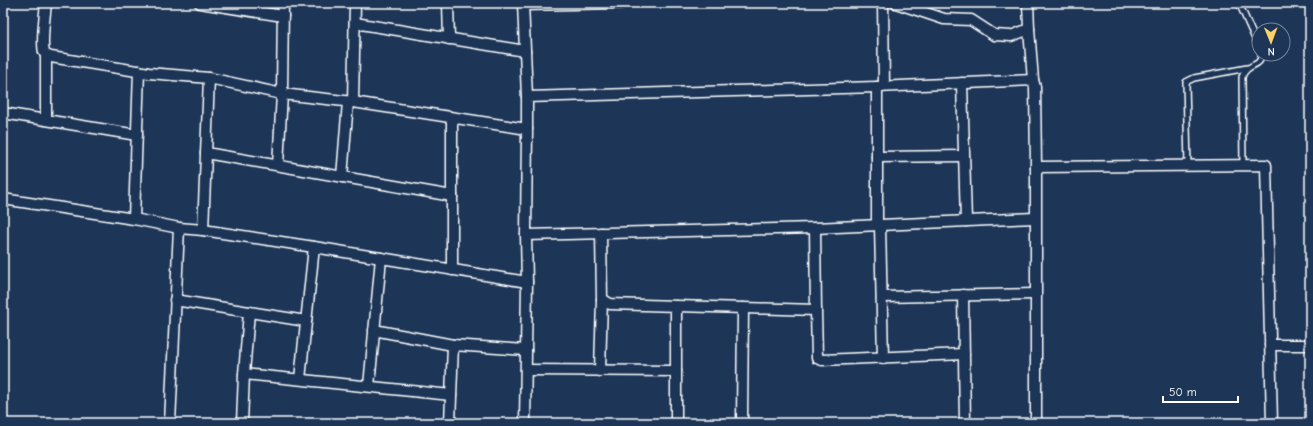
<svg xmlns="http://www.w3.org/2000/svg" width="1313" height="426" viewBox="0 0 1313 426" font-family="'Comic Neue',sans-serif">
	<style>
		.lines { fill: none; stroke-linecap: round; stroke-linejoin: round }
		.lane-casing { stroke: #fff; stroke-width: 8 }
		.street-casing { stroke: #fff; stroke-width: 13 }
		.lane { stroke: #1d3557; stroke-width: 5 }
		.street { stroke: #1d3557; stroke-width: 10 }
	</style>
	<rect width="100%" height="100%" fill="#1d3557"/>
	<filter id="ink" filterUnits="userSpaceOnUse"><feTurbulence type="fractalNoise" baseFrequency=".025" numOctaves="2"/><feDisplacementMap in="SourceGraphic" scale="8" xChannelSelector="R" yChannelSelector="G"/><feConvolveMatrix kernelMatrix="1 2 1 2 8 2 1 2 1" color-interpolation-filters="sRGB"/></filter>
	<g filter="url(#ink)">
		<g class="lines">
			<g class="lane-casing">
				<g id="lane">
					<path d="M1239,3L1259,48"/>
					<path d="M1243,165L1242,77C1247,62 1262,68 1261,54"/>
					<path d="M1188,166L1186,82L1194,78L1247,68"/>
				</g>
			</g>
			<g class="street-casing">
				<g id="street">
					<path d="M46,3C45,14 41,42 44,52C45,55 48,56 51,57L149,73L209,78L282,94L353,102L527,129"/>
					<path d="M200,3L283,16"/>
					<path d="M448,3L449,39"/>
					<path d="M523,3L527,97"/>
					<path d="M883,3L884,86"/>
					<path d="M896,3L944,19L971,20L994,35L1011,36L1029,29"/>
					<path d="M1028,3L1029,29L1033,80"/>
					<path d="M524,5L621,3"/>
					<path d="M355,23L525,51"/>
					<path d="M46,55V120"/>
					<path d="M962,83L966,221"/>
					<path d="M877,87V225"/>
					<path d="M353,102L355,3"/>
					<path d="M3,113L137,135"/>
					<path d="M206,153L452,196"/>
					<path d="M877,157L964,156"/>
					<path d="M278,165L282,94L283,3"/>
					<path d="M342,177L348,102"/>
					<path d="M3,199L134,219L179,228L203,230L314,247L527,282"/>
					<path d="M1035,218L815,228L526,235L527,129V97L877,87L1033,80L1035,87L1036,167"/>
					<path d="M134,219L139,71"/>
					<path d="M880,225L883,358"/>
					<path d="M203,230L209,78"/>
					<path d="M601,233L602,299L610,304L816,310L815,228"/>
					<path d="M452,270V118"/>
					<path d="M963,295L965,423"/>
					<path d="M882,297L1035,294"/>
					<path d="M175,300L249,312L244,374L451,395"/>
					<path d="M676,306V423"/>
					<path d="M816,310L817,358L822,360L964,354"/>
					<path d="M249,312L306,321"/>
					<path d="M374,330L453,345"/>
					<path d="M1270,345H1310"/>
					<path d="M526,370L676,371"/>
					<path d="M600,371L602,299"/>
					<path d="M300,379L314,247"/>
					<path d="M369,386L381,258"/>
					<path d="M170,423L179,228"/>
					<path d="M242,423L244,374"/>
					<path d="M450,423L453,345L526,350"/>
					<path d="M525,423L527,282L526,235"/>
					<path d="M742,423L743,308"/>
					<path d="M1036,423V167L1266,165L1272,423"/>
				</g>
			</g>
			<use href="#lane" class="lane"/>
			<use href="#street" class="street"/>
		</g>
	</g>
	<rect width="1313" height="426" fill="none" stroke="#1d3557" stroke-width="16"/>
	<rect x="8" y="8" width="1297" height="410" fill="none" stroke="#fff" stroke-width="1.5" filter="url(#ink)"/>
	<g transform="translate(1271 42) rotate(179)"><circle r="19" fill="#1d3557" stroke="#77869a"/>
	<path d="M0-3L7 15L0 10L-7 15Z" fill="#ffd166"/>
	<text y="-6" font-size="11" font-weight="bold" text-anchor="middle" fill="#ffffff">N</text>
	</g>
	<path d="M1163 396v6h75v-6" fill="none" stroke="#ffffff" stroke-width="2"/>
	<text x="1169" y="396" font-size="12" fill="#ffffff" stroke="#1d3557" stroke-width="3" paint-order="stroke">50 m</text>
</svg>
